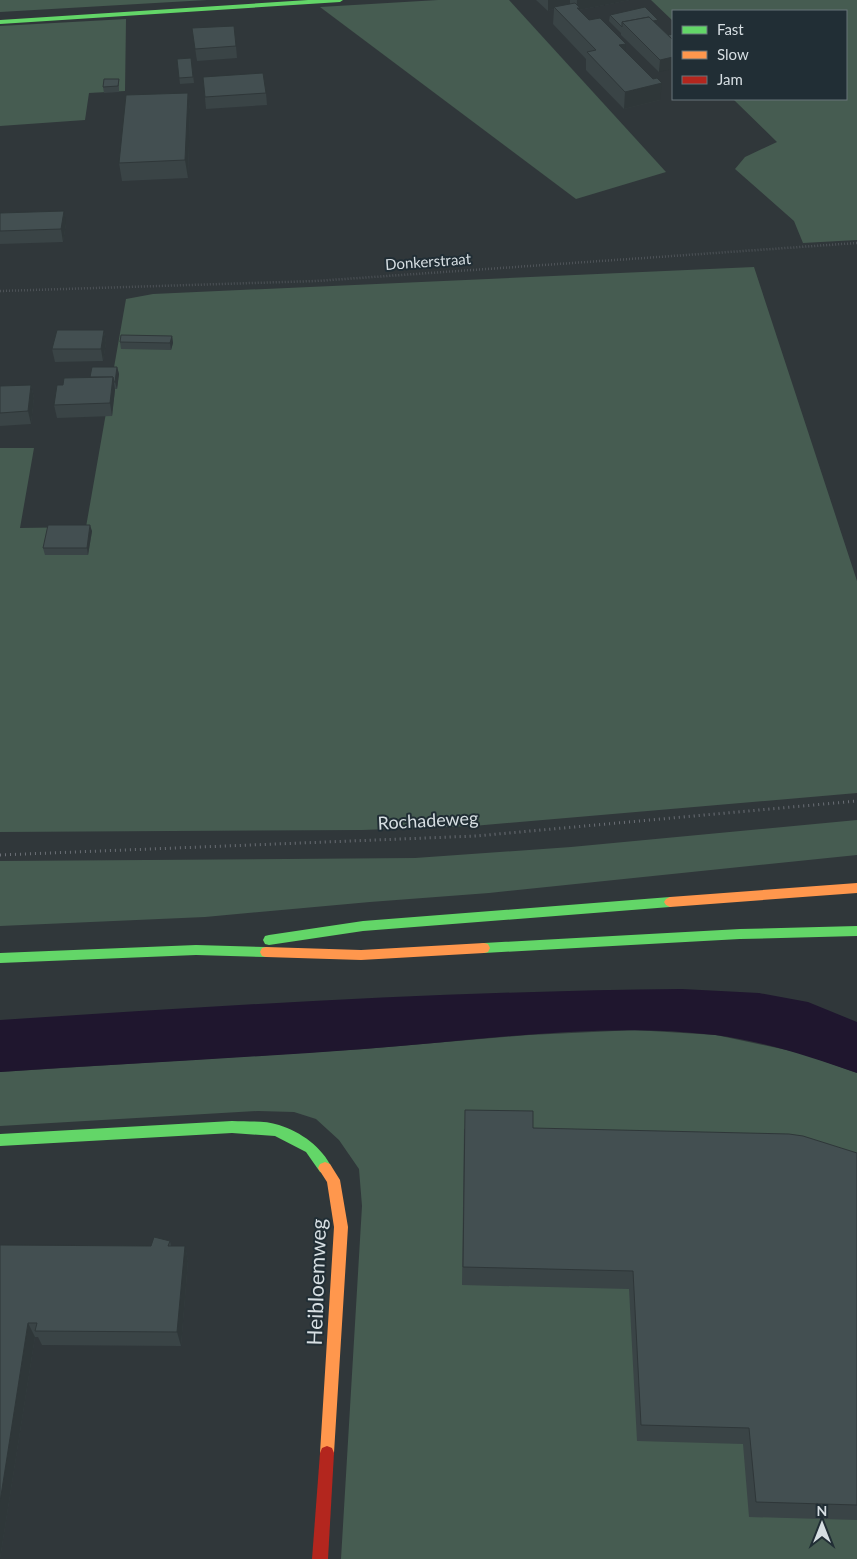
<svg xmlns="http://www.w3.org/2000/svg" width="857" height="1559" viewBox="0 0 857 1559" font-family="Lato,sans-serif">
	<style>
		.green { fill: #465c51 }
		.water { fill: #1f162e }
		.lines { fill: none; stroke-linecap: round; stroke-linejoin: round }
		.path-far1 { stroke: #6a6e75; stroke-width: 2.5; stroke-dasharray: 0.5 2.5; stroke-linecap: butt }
		.path { stroke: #6a6e75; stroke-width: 3; stroke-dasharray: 1 4; stroke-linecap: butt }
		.fast { fill: #63d668; fill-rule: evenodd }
		.slow { fill: #ff974d; fill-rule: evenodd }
		.jam { fill: #b3261e; fill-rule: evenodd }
		.wall { fill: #3a4446 }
		.shaded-wall { fill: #2f3739 }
		.building { fill: #434f51; stroke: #2f3739 }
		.labels { text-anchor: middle; stroke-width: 4; stroke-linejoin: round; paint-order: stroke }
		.far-street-label { font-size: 15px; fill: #d6dee2; stroke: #212e35 }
		.street-label { font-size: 18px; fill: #d6dee2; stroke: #212e35 }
		.near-street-label { font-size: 21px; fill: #d6dee2; stroke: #212e35 }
	</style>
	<rect width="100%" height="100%" fill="#30373a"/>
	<g class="green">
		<path d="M0,0H207L0,12Z"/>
		<path d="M438,0H509L666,172L576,199L320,7Z"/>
		<path d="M651,0H857V240L803,243L794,221L735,169L745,157L777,142L733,99H846V11H673V21Z"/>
		<path d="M126,19L125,91L89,93L85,120L0,126V26Z"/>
		<path d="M754,267L857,581V793L473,826L362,830L0,832V448H34L20,528L86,527L126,299L153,294Z"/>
		<path d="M857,820V855L489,893L370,902L205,917L0,926V861L415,858L571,847Z"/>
		<path d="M635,1030L716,1035L801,1053L857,1073V1559H341L362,1206L359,1169L339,1140L316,1119L294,1112L258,1111L0,1126V1072L364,1049L529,1035Z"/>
	</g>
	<path class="water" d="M682,989L759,993L808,1002L857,1022V1073C811,1057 763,1041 715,1035C598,1021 480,1041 364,1049C243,1058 121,1064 0,1072V1020C227,1005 454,991 682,989Z"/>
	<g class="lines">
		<path class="path-far1" d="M0,291L316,281L857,243"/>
		<path class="path" d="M0,855L476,836L857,801"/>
		<g class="fast">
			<path d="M308,0H343L340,2L0,24V20Z"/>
			<path d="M670,897L674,899L676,902L674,905L670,907L363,931L269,945L265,944L263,940L265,936L269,935L363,921Z"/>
			<path d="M857,926V936L740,939L484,953L480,952L478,948L480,944L484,943L740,929Z"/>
			<path d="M196,945L266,947L270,948L272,952L270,956L266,957L196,955L0,963V953Z"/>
			<path d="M232,1121C247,1122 265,1120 279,1125C301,1132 322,1147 332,1168L330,1172L325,1174L320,1172L306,1152L275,1136L232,1133L0,1146V1134Z"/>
		</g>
		<g class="slow">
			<path d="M857,883V893L670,907L666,905L664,902L666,899L670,897Z"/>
			<path d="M484,943L488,944L490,948L488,952L484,953L361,960L266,957L262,956L260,952L262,948L266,947L361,950Z"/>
			<path d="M325,1162L330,1164L340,1180L348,1227L334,1453L332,1458L327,1460L322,1458L320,1453L334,1227L327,1182L318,1168L320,1164Z"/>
		</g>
		<path class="jam" d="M327,1446L332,1448L334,1453L328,1559H312L320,1453L322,1448Z"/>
	</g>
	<g class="wall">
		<path d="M536,0H630L579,10L589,20L626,52L660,100L624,109L586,70V59L553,24L554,9L548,11Z"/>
		<path d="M610,15L658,20L657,25L668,35L659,72L621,35V33L609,21Z"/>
		<path d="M192,28L236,46L237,58L197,61Z"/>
		<path d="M191,58L194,83L180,84L177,59Z"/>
		<path d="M203,77L266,93L267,105L206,109Z"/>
		<path d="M119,79V92L104,93L103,87Z"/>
		<path d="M188,93L190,110L188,178L122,181L119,163Z"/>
		<path d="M0,213L66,224L63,242L0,244Z"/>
		<path d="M104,330L106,343L103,361L55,362L52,349Z"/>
		<path d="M172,336L173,343L171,350L121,349L120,342Z"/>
		<path d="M117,367L119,374L117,389H115L112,416L57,418L54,405L63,385L90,377Z"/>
		<path d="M31,385L34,398L31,424L0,426V386Z"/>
		<path d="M92,531L88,555H45L43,548Z"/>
		<path d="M533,1128L857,1153V1520L749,1517L743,1444L637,1441L629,1289L462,1285L464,1129Z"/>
		<path d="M170,1241L171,1246H185L188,1261L181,1346L42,1345L38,1337H35L0,1559V1245L151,1246Z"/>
	</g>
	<g class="shaded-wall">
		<path d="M548,0H570V5L554,7V9L548,11Z"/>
		<path d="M577,0H630L579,10L576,25Z"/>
		<path d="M658,20L657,26H626Z"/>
		<path d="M626,44L625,61L619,45Z"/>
		<path d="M673,57V69L659,72L660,60Z"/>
		<path d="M662,83L660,100L624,109L625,92Z"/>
		<path d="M188,93L190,110L188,178L185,160Z"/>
		<path d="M64,211L66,224L63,242L61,229Z"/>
		<path d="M104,330L106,343L103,361L101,349Z"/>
		<path d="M172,336L173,343L171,350L170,343Z"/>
		<path d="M117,367L119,374L117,389L115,382Z"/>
		<path d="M113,377L115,390L112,416L110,403Z"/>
		<path d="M31,385L34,398L31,424L28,411Z"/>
		<path d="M90,525L92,531L88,555L87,548Z"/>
		<path d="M185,1246L188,1261L181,1346L177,1332Z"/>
		<path d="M28,1323L35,1337L0,1559V1502Z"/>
	</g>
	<g class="building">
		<path d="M575,3L580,8H577L589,20L600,18L626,44L619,45L653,79L657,78L662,83L625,92L587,52L596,50L554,7Z"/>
		<path d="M645,7L658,20L653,21L649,17L622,22V27L610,15Z"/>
		<path d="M649,17L673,40V57L660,60L622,22Z"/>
		<path d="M234,26L236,46L195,49L192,28Z"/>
		<path d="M673,34V40L668,35Z"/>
		<path d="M191,58L193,77L179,78L177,59Z"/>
		<path d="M263,73L266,93L205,97L203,77Z"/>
		<path d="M104,79H119L118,86L103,87Z"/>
		<path d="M188,93L185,160L119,163L126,95Z"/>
		<path d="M64,211L61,229L0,231V213Z"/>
		<path d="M57,330H104L101,349H52Z"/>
		<path d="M121,335L172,336L170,343L120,342Z"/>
		<path d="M92,367H117L115,382H114L113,377H90Z"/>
		<path d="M113,377L110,403L54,405L57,385H63L64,378Z"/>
		<path d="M31,385L28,411L0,413V386Z"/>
		<path d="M48,525H90L87,548H43Z"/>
		<path d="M465,1110L533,1111V1128L789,1134L803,1136L857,1153V1505L756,1502L749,1428L641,1425L633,1271L463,1267Z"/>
		<path d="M154,1237L170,1241L168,1246H185L177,1332L35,1331L37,1323H28L0,1502V1245L151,1246Z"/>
	</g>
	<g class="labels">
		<g class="far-street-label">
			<text transform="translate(428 262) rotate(-4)" y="5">Donkerstraat</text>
		</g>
		<g class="street-label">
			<text transform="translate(428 821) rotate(-3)" y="6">Rochadeweg</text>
		</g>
		<g class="near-street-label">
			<text transform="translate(317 1282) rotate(-88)" y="7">Heibloemweg</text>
		</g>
	</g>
	<rect x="672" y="10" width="175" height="90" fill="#212e35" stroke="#69747a"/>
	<rect x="682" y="26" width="25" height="8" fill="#63d668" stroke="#69747a"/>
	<text x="717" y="35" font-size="15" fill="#d6dee2">Fast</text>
	<rect x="682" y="51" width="25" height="8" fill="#ff974d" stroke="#69747a"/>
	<text x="717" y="60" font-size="15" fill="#d6dee2">Slow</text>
	<rect x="682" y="76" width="25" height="8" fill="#b3261e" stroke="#69747a"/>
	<text x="717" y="85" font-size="15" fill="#d6dee2">Jam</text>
	<g transform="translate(822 1524)" stroke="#212e35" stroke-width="4" paint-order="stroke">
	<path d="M0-4L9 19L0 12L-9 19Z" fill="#d6dee2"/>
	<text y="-8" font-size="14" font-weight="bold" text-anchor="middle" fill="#d6dee2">N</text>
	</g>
</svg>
